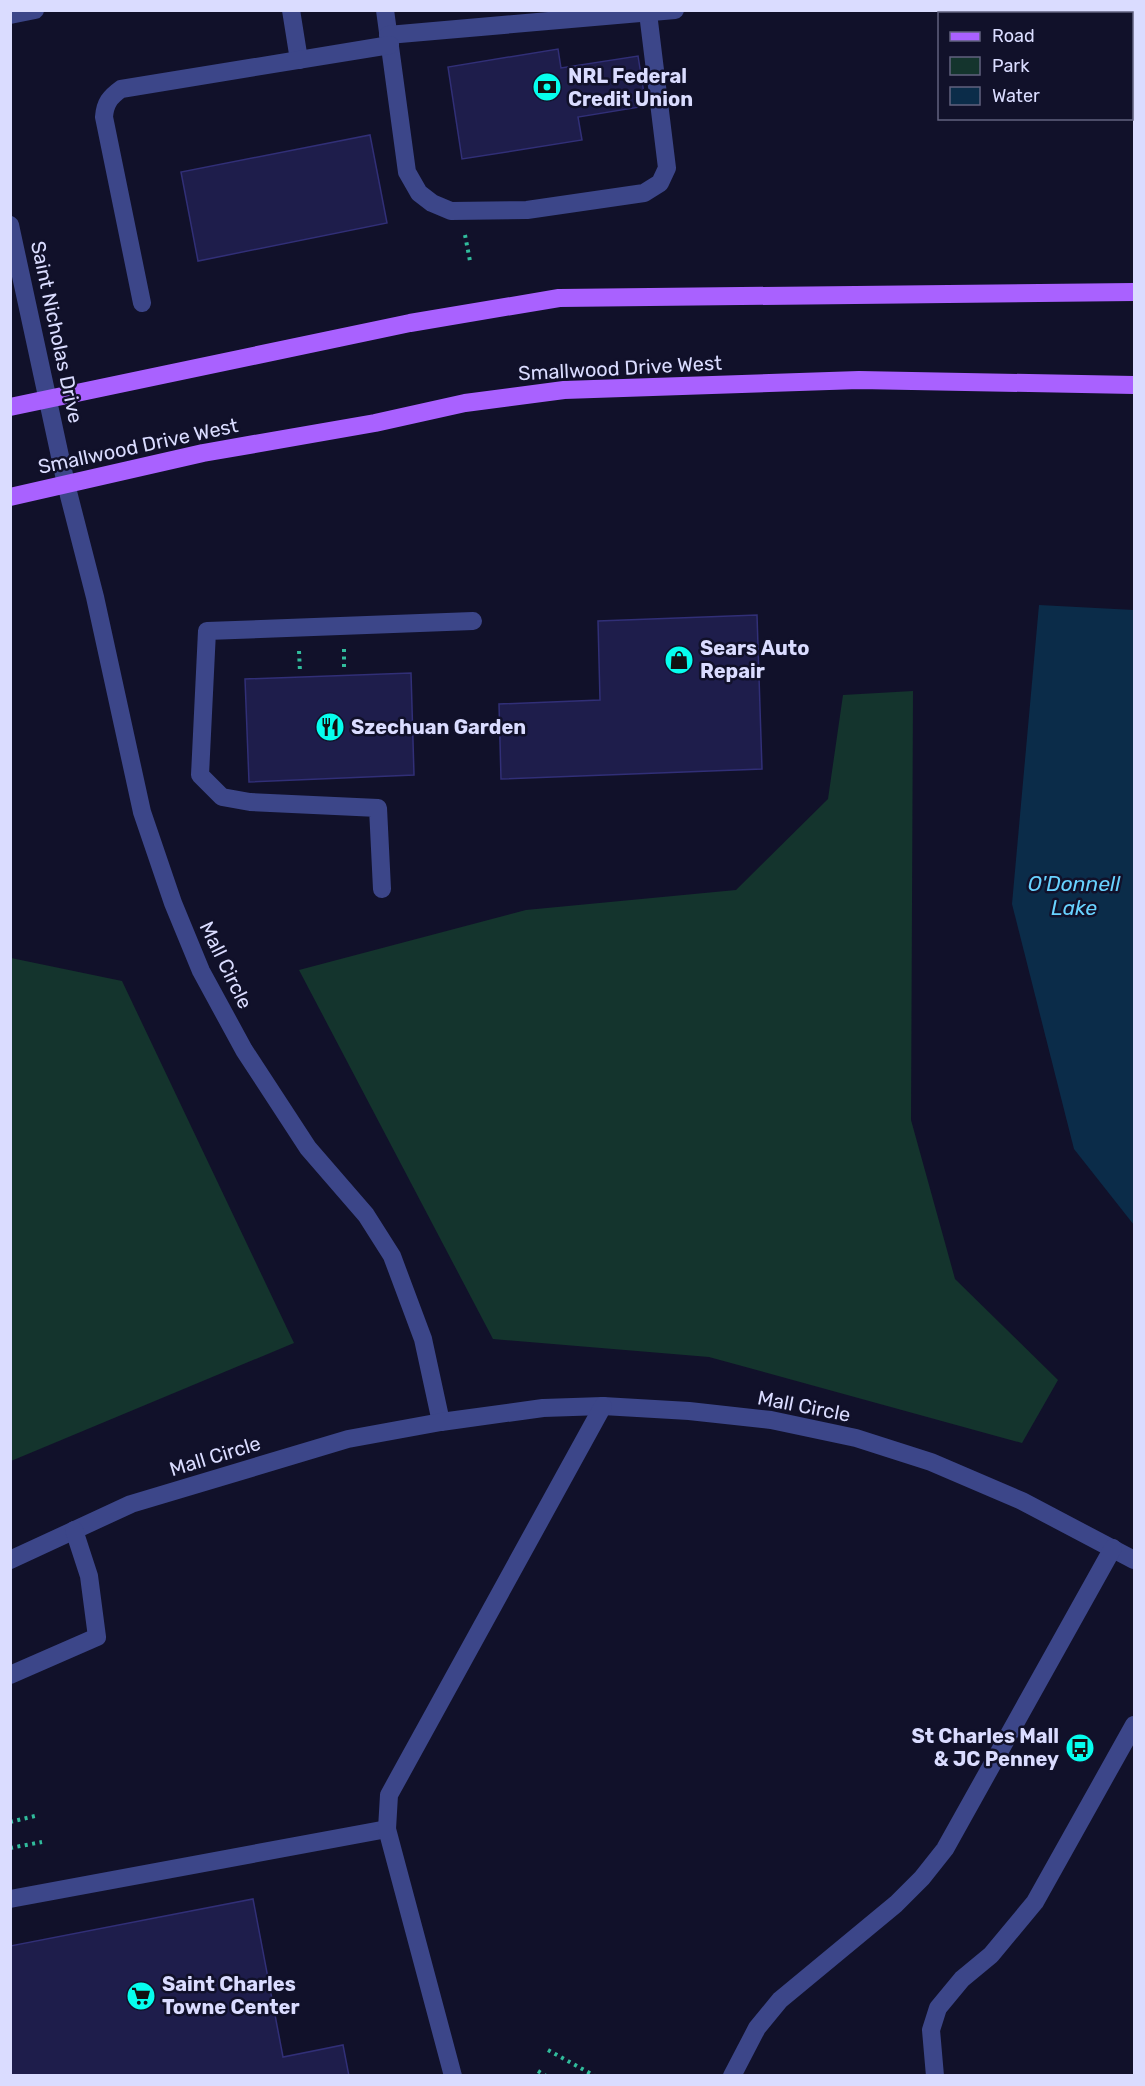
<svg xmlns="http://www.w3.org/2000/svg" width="1145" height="2086" viewBox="0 0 1145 2086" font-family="Rubik,sans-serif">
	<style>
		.green { fill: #14342d }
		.water { fill: #0b2c49 }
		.building { fill: #1e1d4b; stroke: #312f77; stroke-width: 1.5 }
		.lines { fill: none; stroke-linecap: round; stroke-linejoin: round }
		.path { stroke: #31bc9c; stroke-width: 4; stroke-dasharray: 3 4.5; stroke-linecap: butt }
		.minor { stroke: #3c4689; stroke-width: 18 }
		.major { stroke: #a961ff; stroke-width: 18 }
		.labels { text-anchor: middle; stroke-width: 5; stroke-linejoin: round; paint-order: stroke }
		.poi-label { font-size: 20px; font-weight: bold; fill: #dadcff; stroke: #11112a; text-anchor: start }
		.street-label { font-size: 20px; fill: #dadcff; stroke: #11112a }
		.water-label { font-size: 21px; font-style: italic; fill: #68d2ff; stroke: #11112a }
	</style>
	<rect width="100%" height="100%" fill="#11112a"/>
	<g class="green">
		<path d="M913,691L911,1120L955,1279L1058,1380L1022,1443L709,1357L493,1339L299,970L526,910L736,890L828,799L843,695Z"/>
		<path d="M11,958L122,981L294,1343L11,1461Z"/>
	</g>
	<path class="water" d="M1039,605L1134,610V1225L1074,1149L1012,904Z"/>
	<g class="building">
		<path d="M558,49L561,68L638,56L646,106L578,117L582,140L462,159L448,67Z"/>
		<path d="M370,135L387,223L198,261L181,172Z"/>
		<path d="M757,615L762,769L501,779L499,704L600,700L598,621Z"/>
		<path d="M411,673L414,775L249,782L245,679Z"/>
		<path d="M253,1899L283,2057L343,2045L349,2076H10V1946Z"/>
	</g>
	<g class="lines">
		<g class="path">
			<path d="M465,235L470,261"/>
			<path d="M344,649V670"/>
			<path d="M299,651L300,672"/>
			<path d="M10,1822L35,1816"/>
			<path d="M10,1848L42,1842"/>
			<path d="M548,2050L595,2076"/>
			<path d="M538,2071L546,2076"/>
		</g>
		<g class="minor">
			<path d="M291,10L299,60"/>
			<path d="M385,10L407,172L419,193L432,203L451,211L527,210L644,193L660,183L667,168L648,13"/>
			<path d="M10,15L35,10"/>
			<path d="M388,35L675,10"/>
			<path d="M10,225L66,484L95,597L142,812L173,903L201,971L244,1050L308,1148L366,1215L392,1256L423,1339L441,1422"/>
			<path d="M142,303L104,117C105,103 110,97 121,89L390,45"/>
			<path d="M382,889L378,808L250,802L222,797L200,775L207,631L473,621"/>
			<path d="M10,1560L131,1504L348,1439L441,1422L543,1408L603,1406L689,1411L771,1420L856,1438L931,1462L1022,1501L1134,1560"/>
			<path d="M10,1675L97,1637L89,1576L74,1530"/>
			<path d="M10,1899L387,1829"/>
			<path d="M453,2076L387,1829L389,1795L603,1406"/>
			<path d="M732,2076L757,2028L780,2000L896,1904L922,1878L945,1849L1113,1548"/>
			<path d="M935,2076L931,2030L938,2008L962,1979L991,1955L1035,1902L1134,1725"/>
		</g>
		<g class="major">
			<path d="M10,407L410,323L559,298L1134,292"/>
			<path d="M10,497L203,453L375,423L465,403L564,390L859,380L1134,385"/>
		</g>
	</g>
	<defs>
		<g id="bank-disc" transform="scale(1.5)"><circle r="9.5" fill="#06feee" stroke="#11112a"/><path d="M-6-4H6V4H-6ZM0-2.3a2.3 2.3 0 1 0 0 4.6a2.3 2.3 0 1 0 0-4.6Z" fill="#111"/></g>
		<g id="shop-disc" transform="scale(1.5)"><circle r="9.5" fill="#06feee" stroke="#11112a"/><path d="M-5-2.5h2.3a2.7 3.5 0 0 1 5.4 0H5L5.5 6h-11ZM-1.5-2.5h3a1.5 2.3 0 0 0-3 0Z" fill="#111"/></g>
		<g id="restaurant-disc" transform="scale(1.5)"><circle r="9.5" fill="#06feee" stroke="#11112a"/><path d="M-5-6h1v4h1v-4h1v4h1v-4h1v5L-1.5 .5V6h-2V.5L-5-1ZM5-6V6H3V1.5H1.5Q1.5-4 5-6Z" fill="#111"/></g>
		<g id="bus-disc" transform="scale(1.5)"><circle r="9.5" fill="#06feee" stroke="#11112a"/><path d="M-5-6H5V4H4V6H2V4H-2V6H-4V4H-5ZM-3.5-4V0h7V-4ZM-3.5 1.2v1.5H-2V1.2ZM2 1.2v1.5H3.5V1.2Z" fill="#111"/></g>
		<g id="supermarket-disc" transform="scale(1.5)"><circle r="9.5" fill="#06feee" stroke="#11112a"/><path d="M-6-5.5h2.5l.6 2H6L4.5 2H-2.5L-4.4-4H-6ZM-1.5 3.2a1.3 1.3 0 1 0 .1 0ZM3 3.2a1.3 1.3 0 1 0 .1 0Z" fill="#111"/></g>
	</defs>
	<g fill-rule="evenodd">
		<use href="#bank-disc" x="547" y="87"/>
		<use href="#shop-disc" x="679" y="660"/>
		<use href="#restaurant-disc" x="330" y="727"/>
		<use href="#bus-disc" x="1080" y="1748"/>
		<use href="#supermarket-disc" x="141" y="1996"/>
	</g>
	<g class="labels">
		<g class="poi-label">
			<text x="568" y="83">NRL Federal<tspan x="568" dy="23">Credit Union</tspan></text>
			<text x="700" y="655">Sears Auto<tspan x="700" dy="23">Repair</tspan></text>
			<text x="351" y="734">Szechuan Garden</text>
			<text x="1059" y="1743" text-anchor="end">St Charles Mall<tspan x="1059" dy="23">&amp; JC Penney</tspan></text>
			<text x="162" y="1991">Saint Charles<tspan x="162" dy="23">Towne Center</tspan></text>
		</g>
		<g class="street-label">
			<text transform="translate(57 332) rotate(78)" y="7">Saint Nicholas Drive</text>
			<text transform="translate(620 368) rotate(-3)" y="7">Smallwood Drive West</text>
			<text transform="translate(138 446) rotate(-12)" y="7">Smallwood Drive West</text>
			<text transform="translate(226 965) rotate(64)" y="7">Mall Circle</text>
			<text transform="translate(804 1406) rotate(11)" y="7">Mall Circle</text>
			<text transform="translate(215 1456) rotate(-17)" y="7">Mall Circle</text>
		</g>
		<g class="water-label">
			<text x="1074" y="891">O'Donnell<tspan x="1074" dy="24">Lake</tspan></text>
		</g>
	</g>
	<rect width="1145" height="2086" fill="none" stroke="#dadcff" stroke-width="24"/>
	<rect x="938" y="12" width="195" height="108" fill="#11112a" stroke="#61627f" stroke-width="1.5"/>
	<rect x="950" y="32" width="30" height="9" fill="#a961ff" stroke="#61627f" stroke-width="1.5"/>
	<text x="992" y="42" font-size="18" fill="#dadcff">Road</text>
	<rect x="950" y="57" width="30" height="18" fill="#14342d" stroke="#61627f" stroke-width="1.5"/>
	<text x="992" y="72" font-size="18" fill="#dadcff">Park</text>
	<rect x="950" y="87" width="30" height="18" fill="#0b2c49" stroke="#61627f" stroke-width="1.5"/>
	<text x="992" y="102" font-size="18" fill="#dadcff">Water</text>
</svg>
